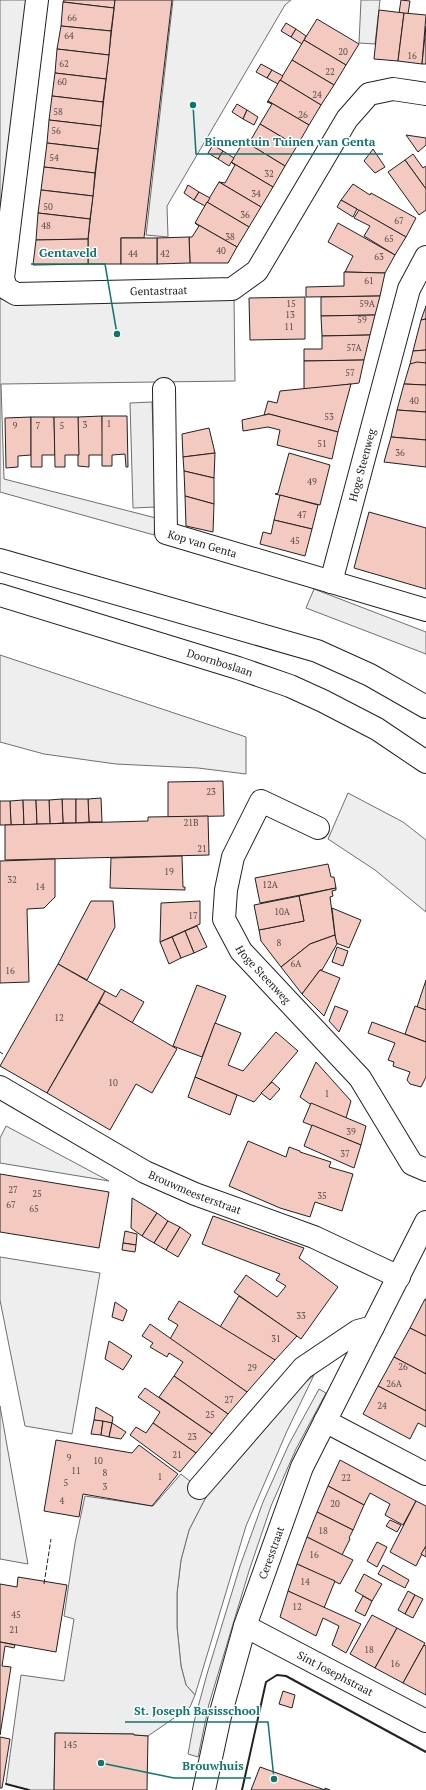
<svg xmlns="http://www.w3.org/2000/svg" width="426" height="1790" viewBox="0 0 426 1790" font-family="'PT Serif',serif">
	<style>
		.green { fill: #eee; stroke: #6f6f6f }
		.parking { fill: #ededed; stroke: #6f6f6f }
		.building { fill: #f3c9c0; stroke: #222 }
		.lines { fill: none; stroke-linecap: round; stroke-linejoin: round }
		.street-casing { stroke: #222; stroke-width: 24 }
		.secondary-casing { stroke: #222; stroke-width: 24 }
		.street { stroke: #fff; stroke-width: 22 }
		.secondary { stroke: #fff; stroke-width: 22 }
		.fence { stroke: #222; stroke-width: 1; stroke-dasharray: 5 2; stroke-linecap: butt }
		.wall { stroke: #222; stroke-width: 2 }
		.labels { text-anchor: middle; stroke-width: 3; stroke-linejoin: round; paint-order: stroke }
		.number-label { font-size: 9px; fill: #564c4a }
		.street-label { font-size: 11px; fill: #222; stroke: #fff }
		.leader { fill: none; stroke: #0f766e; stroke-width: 1.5 }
		.callout-dot { fill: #0f766e; stroke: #fff; stroke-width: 1.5 }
		.callout-label { font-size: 12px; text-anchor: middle; font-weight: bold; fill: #0f766e; stroke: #fff; stroke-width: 3; stroke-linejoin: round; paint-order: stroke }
	</style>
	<rect width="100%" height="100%" fill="#fff"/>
	<g class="green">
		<path d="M0,0H28L0,240Z"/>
		<path d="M173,0H291L285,5L167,206L168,237L146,235Z"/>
		<path d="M361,0H380L375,44L359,43Z"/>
		<path d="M234,297L235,381L1,384L4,479L156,518L154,535L0,492V299Z"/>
		<path d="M0,655L246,737V774L198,768L116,764L44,754L0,742Z"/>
		<path d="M348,793L403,822L426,840V912L375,870L328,839Z"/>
		<path d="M6,1126L109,1181L0,1163V1138Z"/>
		<path d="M0,1257L100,1273L72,1434L25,1426L0,1300Z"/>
		<path d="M314,1375L287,1431L246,1526L195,1695L186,1685L181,1666L177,1627V1593L181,1560L189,1530L207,1495L276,1408Z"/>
		<path d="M0,1406L28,1564L0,1559Z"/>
	</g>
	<g class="parking">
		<path d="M152,402L156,507L133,508L130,403Z"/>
		<path d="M314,589L426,632V654L306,608Z"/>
		<path d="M319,1389L326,1393L296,1449L271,1506L249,1571L209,1704L198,1757L188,1754L194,1722L207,1674L240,1566L263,1502L289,1444Z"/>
		<path d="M181,1474L207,1495L189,1530L181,1560L177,1593V1627L181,1666L186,1685L195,1695L190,1707L148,1736L134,1735L133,1734L55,1733L54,1790H29L6,1784L21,1675L64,1681L74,1619L64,1616L75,1543L85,1496L153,1506Z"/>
	</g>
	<g class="building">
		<path d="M64,0H115L114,8L63,2Z"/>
		<path d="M115,0H172L144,238H121V264H88V239Z"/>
		<path d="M401,0L410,1L408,14L399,13Z"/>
		<path d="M63,2L114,8L111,31L61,26Z"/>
		<path d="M379,10L404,13L398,61L374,59Z"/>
		<path d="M404,13L426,15L422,64L398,61Z"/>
		<path d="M317,19L359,44L346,65L304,40Z"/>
		<path d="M286,23L296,29L291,37L281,31Z"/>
		<path d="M61,26L111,31L109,55L57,49Z"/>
		<path d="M426,26V64H422Z"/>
		<path d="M296,29L306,36L302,44L291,37Z"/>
		<path d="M304,40L346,65L334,85L292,60Z"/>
		<path d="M57,49L109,55L106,79L55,73Z"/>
		<path d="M292,60L334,85L321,105L280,80Z"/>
		<path d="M261,64L272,70L267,78L256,72Z"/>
		<path d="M272,70L283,76L278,84L267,78Z"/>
		<path d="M55,73L106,79L103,102L52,96Z"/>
		<path d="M280,80L321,105L309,125L268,101Z"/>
		<path d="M52,96L103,102L101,126L49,120Z"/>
		<path d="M268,101L309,125L297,146L260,124L272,104L267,102Z"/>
		<path d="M237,104L247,110L243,119L232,112Z"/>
		<path d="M247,110L258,117L254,125L243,119Z"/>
		<path d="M49,120L101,126L98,149L47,143Z"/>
		<path d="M260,124L297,146L285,166L244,141L249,143Z"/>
		<path d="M406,135L426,138V145L418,152Z"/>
		<path d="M244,141L285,166L273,187L231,162Z"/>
		<path d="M47,143L98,149L95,173L44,167Z"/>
		<path d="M213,145L223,151L218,159L208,153Z"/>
		<path d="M373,149L385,167L375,173L364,161Z"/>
		<path d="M223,151L234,158L229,166L218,159Z"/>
		<path d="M413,154L423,168L426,166V189L405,160Z"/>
		<path d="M405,160L426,189V210L419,215L388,172Z"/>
		<path d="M231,162L273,187L261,207L219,182L225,183L235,165Z"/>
		<path d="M44,167L95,173L93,196L41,190Z"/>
		<path d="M219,182L261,207L249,227L207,202Z"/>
		<path d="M353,184L370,195L371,193L416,218L406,237L341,200Z"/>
		<path d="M188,185L199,192L194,200L184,193Z"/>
		<path d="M41,190L93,196L90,219L38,213Z"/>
		<path d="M199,192L210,198L205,206L194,200Z"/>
		<path d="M341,200L357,209L353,217L337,207Z"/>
		<path d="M207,202L249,227L237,247L195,223Z"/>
		<path d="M359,210L406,237L395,255L364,236L370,226L354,218Z"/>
		<path d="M38,213L90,219L88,239L36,240Z"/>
		<path d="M195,223L237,247L228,263H190L189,237H192L199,226Z"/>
		<path d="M338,223L395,255L385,273L345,272L353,256L328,242Z"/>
		<path d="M189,237L190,263L157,264V238Z"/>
		<rect x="121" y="238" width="36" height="26"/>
		<path d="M88,239V264L33,265L36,240Z"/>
		<path d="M344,272L385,273L380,296L306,297V287L344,286Z"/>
		<path d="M380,296L375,315L321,316V297Z"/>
		<path d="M305,297V339L250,340L249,298Z"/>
		<path d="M426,306V319L421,320L422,317Z"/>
		<path d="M375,315L370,335L322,336L321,316Z"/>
		<path d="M426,319V350L413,351L421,320Z"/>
		<path d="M370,335L364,360L304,361V349H322V336Z"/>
		<path d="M426,350V363L410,364L413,351Z"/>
		<path d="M364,360L359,383L304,390V361Z"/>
		<path d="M417,362L426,363V385L404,384L410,364Z"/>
		<path d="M351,384L338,432L269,414L264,415L268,401L277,403L280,391Z"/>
		<path d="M404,384L426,385V412L397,410Z"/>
		<path d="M397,410L426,412V440L391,437Z"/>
		<path d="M269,414L338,432L332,459L277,445L280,430L268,427L243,431L242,420Z"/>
		<path d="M102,416L103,455H89V467L78,466V417Z"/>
		<path d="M102,416H127L128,467H126L125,454L112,455V466H102Z"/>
		<path d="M31,417V455L18,456V467L6,468L5,418Z"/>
		<path d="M31,417H54L55,455H42V467H31Z"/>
		<path d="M54,417H78L79,455H65V467H55Z"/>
		<path d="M209,428L215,453L183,457L182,434Z"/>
		<path d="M391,437L426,440V467L384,462Z"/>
		<path d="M215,453L214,478L184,471L183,457Z"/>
		<path d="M289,453L330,465L320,505L275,494L278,493Z"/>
		<path d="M184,471L214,478V504L185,496Z"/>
		<path d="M280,495L318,505L312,529L274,520Z"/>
		<path d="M185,496L214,504L213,532L186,526Z"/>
		<path d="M369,512L426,528V589L354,568Z"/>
		<path d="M274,520L312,529L305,556L260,544L263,532L271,534Z"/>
		<path d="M223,781L224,816L168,817V782Z"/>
		<path d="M101,798L102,822H89L88,799Z"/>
		<path d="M62,799H76V823H63Z"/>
		<path d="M62,799L63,823L50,824L49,800Z"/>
		<path d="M76,799H88L89,822L76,823Z"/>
		<path d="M23,800L24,825H11L10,801Z"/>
		<path d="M23,800H36L37,824L24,825Z"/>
		<path d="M36,800H49L50,824H37Z"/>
		<path d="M0,801H10L11,825H0Z"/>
		<path d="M208,816L209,855L5,860V825L148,821V817Z"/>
		<path d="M182,856L183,887H185V890L110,888L111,858Z"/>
		<path d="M55,859V897L44,908L27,909L29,982L0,983V861Z"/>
		<path d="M328,864L331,877H334L336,888L260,903L255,878Z"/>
		<path d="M336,888V890L332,891L333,896L330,897L335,935L310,944L281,967L261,941L259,930L304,921L299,896Z"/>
		<path d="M299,896L304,921L259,930L254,905Z"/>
		<path d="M91,901H113L115,927L87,980L58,964Z"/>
		<path d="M200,901V924L160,942L161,903Z"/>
		<path d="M332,908L361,920L349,948L336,943Z"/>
		<path d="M197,926L207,947L194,953L185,931Z"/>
		<path d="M185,931L194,953L181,958L172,937Z"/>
		<path d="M335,935L337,944L322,970H320L302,994L281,967L310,944Z"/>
		<path d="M172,937L181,958L169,964L160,942Z"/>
		<path d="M337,947L348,951L343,966L332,962Z"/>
		<path d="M58,964L105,991L47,1093L0,1066Z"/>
		<path d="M320,970L340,978L324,1016L302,994Z"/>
		<path d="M426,980V1010L417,1007Z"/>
		<path d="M197,985L226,996L202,1057L173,1046Z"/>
		<path d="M121,989L144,1002L132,1023L99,1003L105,991L116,997Z"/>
		<path d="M99,1003L177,1049L152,1093L136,1084L110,1130L47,1093Z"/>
		<path d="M335,1006L348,1011L339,1032L329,1021Z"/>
		<path d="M415,1006L426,1010V1042L405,1034Z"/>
		<path d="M372,1022L426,1042V1077L421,1087L410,1084L407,1080L410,1072L393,1066L394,1062L388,1060L395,1043L368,1033Z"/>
		<path d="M215,1023L241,1033L228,1065L243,1071L276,1032L298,1051L254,1102L195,1077Z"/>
		<path d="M316,1062L351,1101L346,1118L310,1104L300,1097Z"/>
		<path d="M195,1077L237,1095L230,1115L188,1097Z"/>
		<path d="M272,1082L280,1089L270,1100L261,1093Z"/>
		<path d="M311,1103L366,1126L361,1145L303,1122Z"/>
		<path d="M312,1125L361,1145L354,1168L304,1146Z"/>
		<path d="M248,1141L286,1157L289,1147L300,1151V1152L331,1162L329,1167L353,1174L342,1211L315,1202L310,1217L280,1208L229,1186Z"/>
		<path d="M0,1174L109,1192L99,1248L0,1232Z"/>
		<path d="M132,1198L157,1213L142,1236L131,1228Z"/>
		<path d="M157,1213L168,1221L154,1243L142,1236Z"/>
		<path d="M213,1216L304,1248L299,1258L338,1287L301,1339L234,1292L246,1275L277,1297L286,1286L276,1280L280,1274L202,1244Z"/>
		<path d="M168,1221L180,1227L166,1250L154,1243Z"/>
		<path d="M180,1227L191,1235L178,1257L166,1250Z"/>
		<path d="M125,1231L137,1234L136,1245L123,1243Z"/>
		<path d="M123,1243L136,1245L135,1252L122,1250Z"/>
		<path d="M239,1296L297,1336L275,1360L220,1327Z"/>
		<path d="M425,1299H426V1336L410,1328Z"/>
		<path d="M179,1301L275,1360L247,1392L170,1339L178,1325L168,1319Z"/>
		<path d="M115,1302L127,1310L123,1321L112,1317Z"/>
		<path d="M150,1324L247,1392L228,1414L174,1376L183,1362L169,1353L167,1357L150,1347L153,1343L142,1336Z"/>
		<path d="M410,1328L426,1336V1374L394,1357Z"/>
		<path d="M109,1341L132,1356L123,1370L105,1359Z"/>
		<path d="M394,1357L426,1374V1411L378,1386Z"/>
		<path d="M174,1376L228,1414L212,1434L159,1397Z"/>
		<path d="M378,1386L426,1411V1427L418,1423L410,1439L363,1414Z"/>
		<path d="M145,1388L212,1434L196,1453L153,1423L160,1412L138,1397Z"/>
		<path d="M96,1407L113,1417L112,1423L94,1420Z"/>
		<path d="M94,1420L103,1421L101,1435L91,1434Z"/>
		<path d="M103,1421L112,1423L109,1437L101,1435Z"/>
		<path d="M112,1423L126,1432L121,1439L109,1437Z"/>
		<path d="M153,1423L196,1453L180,1472L130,1435L136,1427L146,1433Z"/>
		<path d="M56,1440L132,1453L139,1445L178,1474L152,1506L83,1494L79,1517L44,1511Z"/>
		<path d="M340,1460L416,1501L403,1525L385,1515L390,1504L370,1493L364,1505L328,1486Z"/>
		<path d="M328,1486L364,1505L353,1530L317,1512Z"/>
		<path d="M416,1501L426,1506V1546L416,1566L390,1552Z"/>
		<path d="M317,1512L353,1530L349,1538L350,1539L342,1555L307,1537Z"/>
		<path d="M390,1520L401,1525L397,1532L386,1526Z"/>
		<path d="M307,1537L353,1560L340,1584L297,1564Z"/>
		<path d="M377,1542L387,1547L377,1567L367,1561Z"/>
		<path d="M426,1546V1557L421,1554Z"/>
		<path d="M297,1564L335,1581L324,1608L288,1591Z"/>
		<path d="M383,1565L409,1580L405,1588L378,1574Z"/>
		<path d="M364,1574L382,1584L372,1601L355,1591Z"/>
		<path d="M18,1577L67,1585L56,1652L0,1642V1584L17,1587Z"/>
		<path d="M288,1591L361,1624L346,1653L332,1645L339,1626L323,1618L316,1636L280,1617Z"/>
		<path d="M408,1591L415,1595L405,1614L398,1610Z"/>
		<path d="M415,1595L423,1599L413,1618L405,1614Z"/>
		<path d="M363,1596L372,1601L365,1616L355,1611Z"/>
		<path d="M372,1615L397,1628L375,1668L350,1654Z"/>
		<path d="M397,1628L425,1643L403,1683L375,1668Z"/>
		<path d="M0,1642L15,1645L14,1648L5,1646L2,1666L11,1667L0,1735Z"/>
		<path d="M424,1645L426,1646V1695L403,1683Z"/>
		<path d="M283,1691L295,1695L292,1708L279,1704Z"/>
		<path d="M55,1733L134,1734V1735L148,1736L147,1790H54Z"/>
		<path d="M0,1737L10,1739L2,1788H0Z"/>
		<path d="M260,1767L325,1790V1788L330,1790H251Z"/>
	</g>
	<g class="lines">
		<g class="street-casing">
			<g id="street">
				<path id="s1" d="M37,0L3,278L6,288L16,294L232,289L257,271L347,119L369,94L393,89L426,94"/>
				<path id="s2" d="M164,389L166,533L426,610"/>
				<path id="s3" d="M331,582L409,289L426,257"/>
				<path id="s4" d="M318,828L261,801L233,857L226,890L224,919L241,951L360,1078L412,1164L426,1170"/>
				<path id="s5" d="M0,1087L145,1172L195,1194L314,1237L399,1277"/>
				<path d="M325,1421L426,1474"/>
				<path d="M199,1488L303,1368L358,1331L373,1327"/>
				<path id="s6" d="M245,1626L426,1721"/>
				<path id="s7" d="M204,1790L220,1716L245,1626L302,1467L426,1222"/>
			</g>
		</g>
		<g class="secondary-casing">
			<g id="secondary">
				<path d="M0,560L317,651L370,675L426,707"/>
				<path id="s8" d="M0,595L238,668L290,686L323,701L377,729L426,762"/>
			</g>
		</g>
		<use href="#street" class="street"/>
		<use href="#secondary" class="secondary"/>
		<g class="fence">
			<path d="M0,1052L3,1054"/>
			<path d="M44,1584L51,1539"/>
		</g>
		<g class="wall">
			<path d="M6,1784L29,1790"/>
			<path d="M242,1790L266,1682L277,1675L286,1676L426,1752"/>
		</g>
	</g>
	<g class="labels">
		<g class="number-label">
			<text x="72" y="21">66</text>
			<text x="69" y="39">64</text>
			<text x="343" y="55">20</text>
			<text x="412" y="59">16</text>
			<text x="64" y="67">62</text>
			<text x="330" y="75">22</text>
			<text x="62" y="85">60</text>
			<text x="317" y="98">24</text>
			<text x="58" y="115">58</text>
			<text x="303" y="118">26</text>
			<text x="56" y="134">56</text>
			<text x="54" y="161">54</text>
			<text x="269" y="177">32</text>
			<text x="256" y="197">34</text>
			<text x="48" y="210">50</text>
			<text x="245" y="218">36</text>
			<text x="399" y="224">67</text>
			<text x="46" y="229">48</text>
			<text x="230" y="240">38</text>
			<text x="389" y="242">65</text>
			<text x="221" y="254">40</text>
			<text x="133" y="257">44</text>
			<text x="165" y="257">42</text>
			<text x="379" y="260">63</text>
			<text x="369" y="284">61</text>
			<text x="291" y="307">15</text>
			<text x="367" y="307">59A</text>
			<text x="290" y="318">13</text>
			<text x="362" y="323">59</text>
			<text x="289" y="330">11</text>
			<text x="354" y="351">57A</text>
			<text x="350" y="376">57</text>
			<text x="414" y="404">40</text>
			<text x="329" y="420">53</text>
			<text x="109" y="427">1</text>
			<text x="85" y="428">3</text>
			<text x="15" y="429">9</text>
			<text x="38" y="429">7</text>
			<text x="62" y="429">5</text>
			<text x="322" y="447">51</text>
			<text x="400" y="456">36</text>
			<text x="312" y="485">49</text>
			<text x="302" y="518">47</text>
			<text x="295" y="544">45</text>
			<text x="211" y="795">23</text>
			<text x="191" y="826">21B</text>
			<text x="202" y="852">21</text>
			<text x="169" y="875">19</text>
			<text x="12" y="883">32</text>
			<text x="270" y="888">12A</text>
			<text x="40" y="890">14</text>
			<text x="282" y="915">10A</text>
			<text x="193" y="919">17</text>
			<text x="279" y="946">8</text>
			<text x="296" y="967">6A</text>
			<text x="10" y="974">16</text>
			<text x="59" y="1021">12</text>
			<text x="113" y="1086">10</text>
			<text x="327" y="1097">1</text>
			<text x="351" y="1135">39</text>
			<text x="345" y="1157">37</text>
			<text x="13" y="1193">27</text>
			<text x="37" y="1197">25</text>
			<text x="322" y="1199">35</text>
			<text x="11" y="1208">67</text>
			<text x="34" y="1212">65</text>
			<text x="301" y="1319">33</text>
			<text x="276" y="1342">31</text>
			<text x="403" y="1370">26</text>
			<text x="252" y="1371">29</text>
			<text x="394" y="1387">26A</text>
			<text x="229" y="1403">27</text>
			<text x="382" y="1409">24</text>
			<text x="210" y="1418">25</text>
			<text x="192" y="1440">23</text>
			<text x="177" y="1458">21</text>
			<text x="69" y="1461">9</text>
			<text x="98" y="1464">10</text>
			<text x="76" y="1474">11</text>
			<text x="105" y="1476">8</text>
			<text x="160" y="1480">1</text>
			<text x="346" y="1481">22</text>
			<text x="66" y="1486">5</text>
			<text x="105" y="1490">3</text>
			<text x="62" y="1504">4</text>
			<text x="335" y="1507">20</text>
			<text x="323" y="1534">18</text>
			<text x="314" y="1558">16</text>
			<text x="305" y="1585">14</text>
			<text x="297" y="1610">12</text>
			<text x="16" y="1618">45</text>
			<text x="14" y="1633">21</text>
			<text x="369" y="1653">18</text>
			<text x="395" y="1667">16</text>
			<text x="70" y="1748">145</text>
		</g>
		<g class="street-label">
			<text dy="4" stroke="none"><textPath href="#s1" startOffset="445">Gentastraat</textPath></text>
			<text dy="4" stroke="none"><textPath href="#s3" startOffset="121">Hoge Steenweg</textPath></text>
			<text dy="4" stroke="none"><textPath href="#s2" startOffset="182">Kop van Genta</textPath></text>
			<text dy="4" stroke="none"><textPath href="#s8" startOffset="230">Doornboslaan</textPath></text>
			<text dy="4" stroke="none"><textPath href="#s4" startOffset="257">Hoge Steenweg</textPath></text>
			<text dy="4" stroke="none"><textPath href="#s5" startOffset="222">Brouwmeesterstraat</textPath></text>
			<text dy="4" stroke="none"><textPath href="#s7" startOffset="247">Ceresstraat</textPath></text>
			<text dy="4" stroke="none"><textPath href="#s6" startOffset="102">Sint Josephstraat</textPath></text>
		</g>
	</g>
	<path class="leader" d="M193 105L196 154H383M117 334L105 264H31M274 1779L268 1722H125M101 1763L174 1778H251"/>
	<g class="callout-dot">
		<circle cx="193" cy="105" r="4"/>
		<circle cx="117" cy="334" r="4"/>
		<circle cx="274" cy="1779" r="4"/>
		<circle cx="101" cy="1763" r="4"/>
	</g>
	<g class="callout-label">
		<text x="290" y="146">Binnentuin Tuinen van Genta</text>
		<text x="68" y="257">Gentaveld</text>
		<text x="197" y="1715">St. Joseph Basisschool</text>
		<text x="213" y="1770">Brouwhuis</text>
	</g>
</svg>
